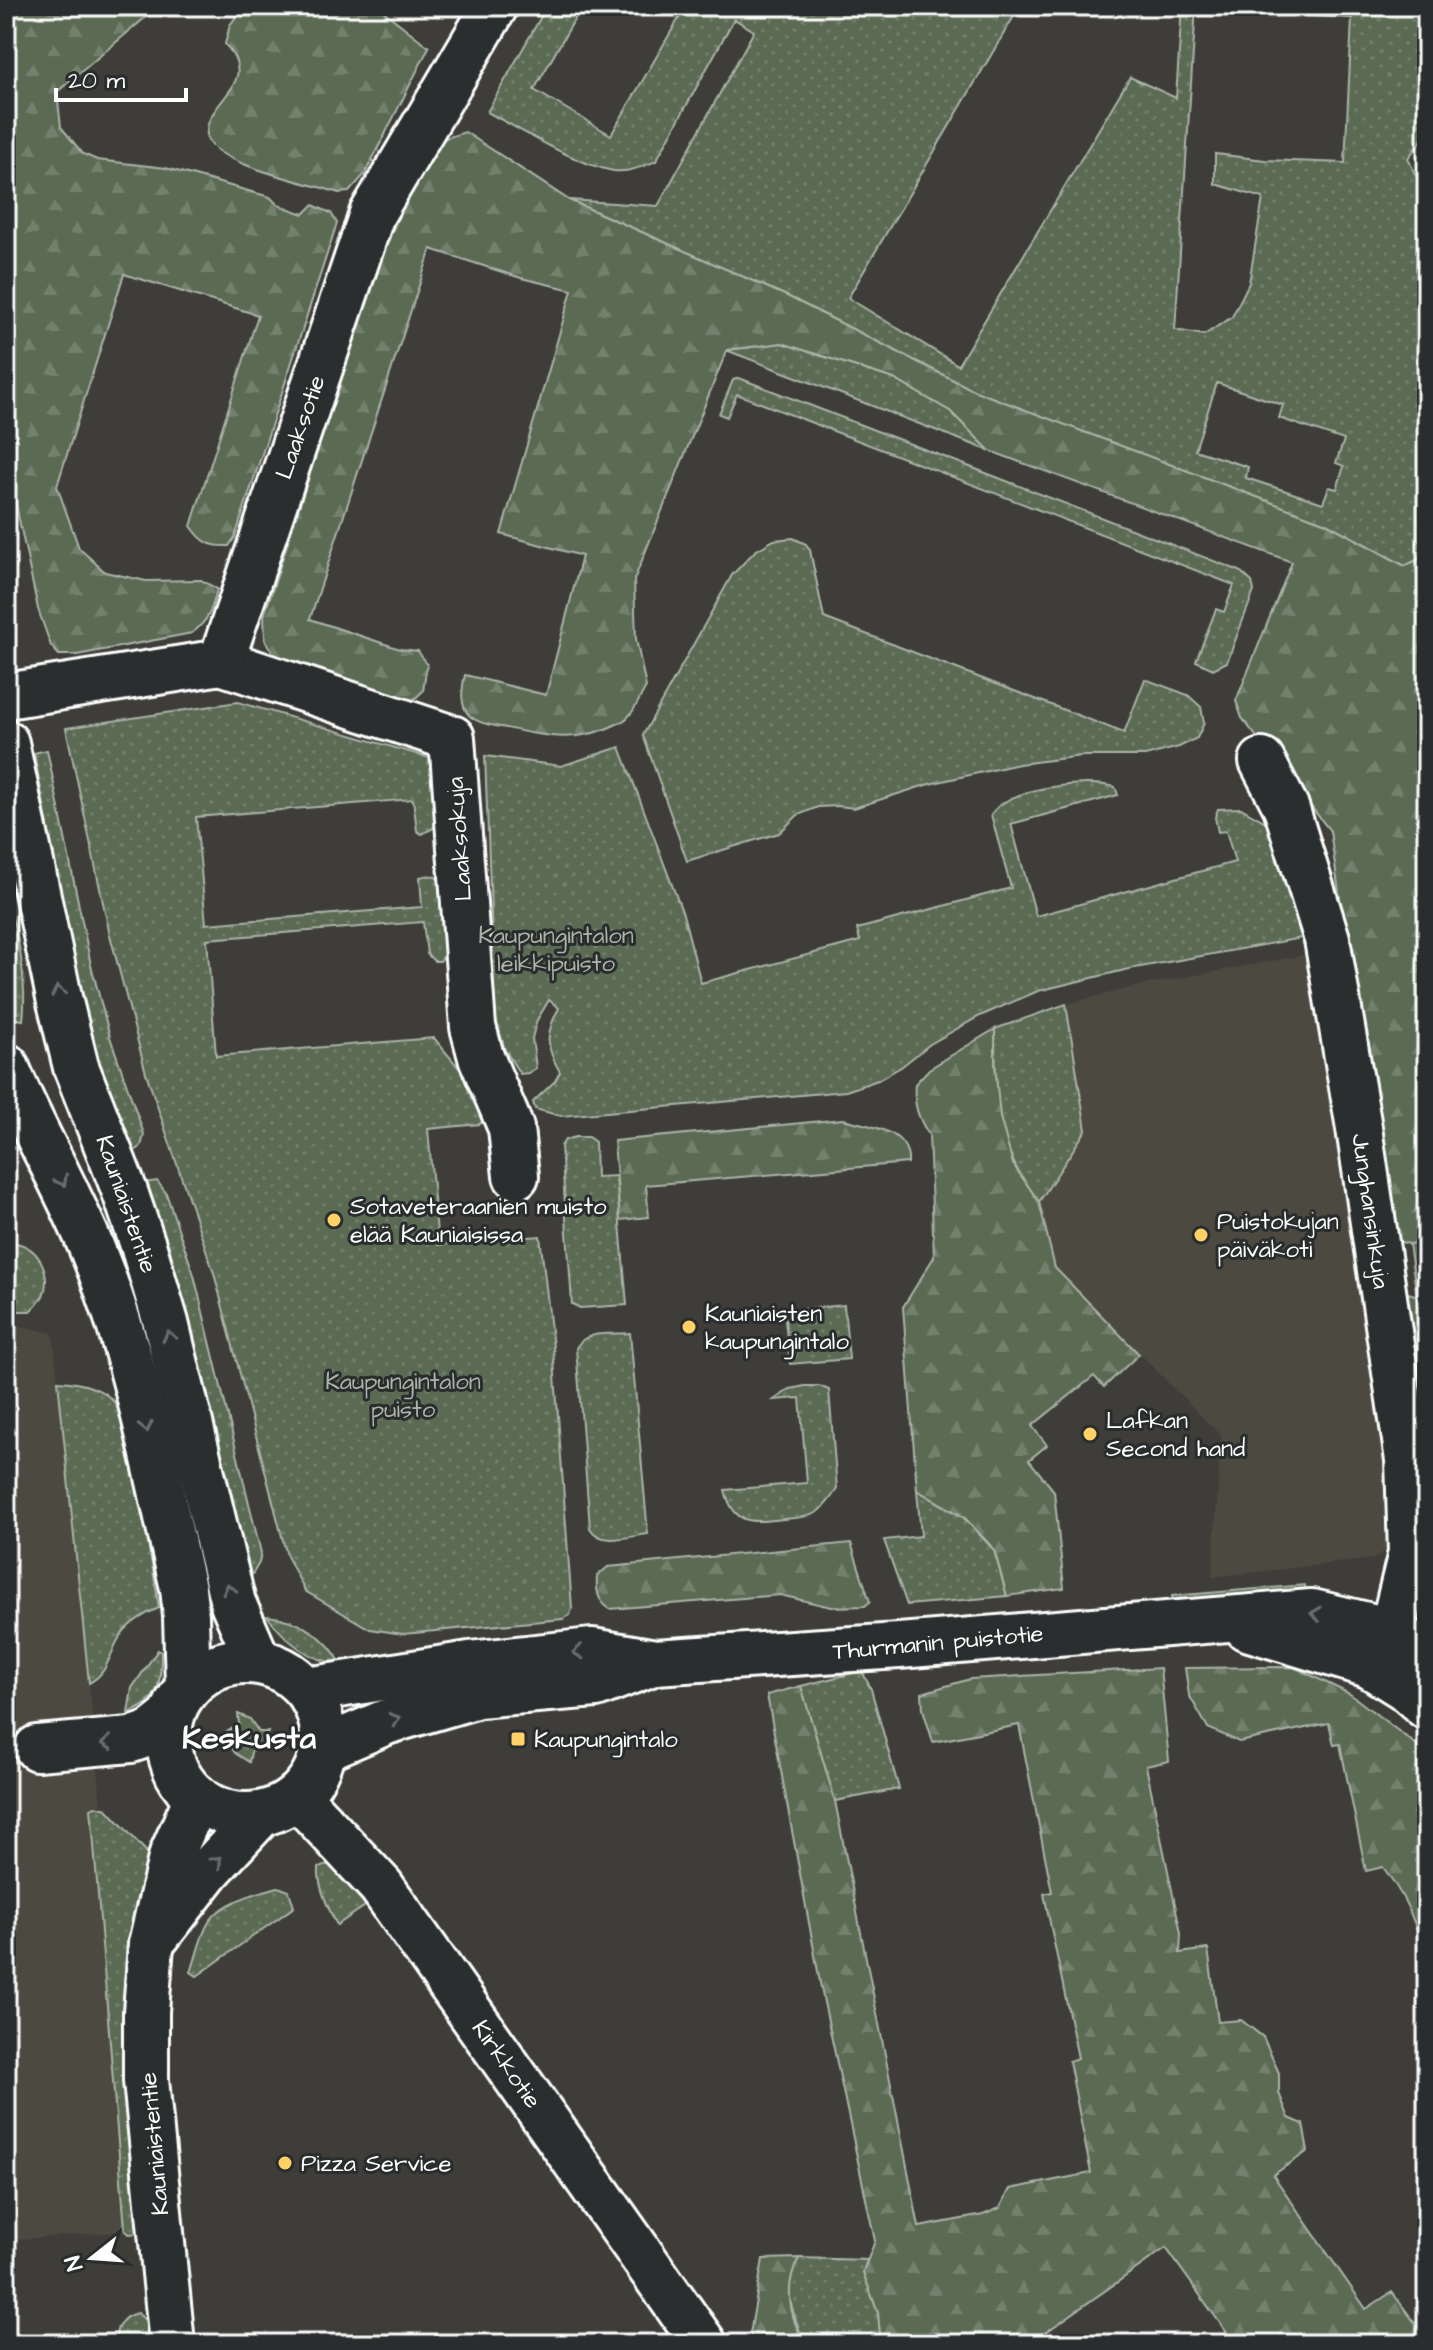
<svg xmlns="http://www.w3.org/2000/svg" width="1433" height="2350" viewBox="0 0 1433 2350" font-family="'Architects Daughter',sans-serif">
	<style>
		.built { fill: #4c4841 }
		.green { fill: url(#green-dots); stroke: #acb4a9; stroke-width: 2; fill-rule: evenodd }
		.forest { fill: url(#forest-firs); stroke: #acb4a9; stroke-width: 2 }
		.pitch { fill: #5a6a53; stroke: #acb4a9; stroke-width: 2 }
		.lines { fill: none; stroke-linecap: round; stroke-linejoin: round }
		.minor-casing { stroke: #fff; stroke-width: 50 }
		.major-casing { stroke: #fff; stroke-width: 50 }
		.minor { stroke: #2a2d2e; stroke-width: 44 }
		.major { stroke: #2a2d2e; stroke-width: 44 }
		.oneway { stroke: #6a6c6d }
		.poi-dot { fill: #ffd166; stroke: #2a2d2e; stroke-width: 3 }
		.labels { text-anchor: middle; stroke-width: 6; stroke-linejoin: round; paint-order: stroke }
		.street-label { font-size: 24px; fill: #fff; stroke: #2a2d2e }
		.park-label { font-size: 24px; fill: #acb4a9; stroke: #2a2d2e }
		.poi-label { font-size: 24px; fill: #fff; stroke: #2a2d2e; text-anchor: start }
		.district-label { font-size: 32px; font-weight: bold; fill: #fff; stroke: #2a2d2e }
	</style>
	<defs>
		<pattern id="green-dots" width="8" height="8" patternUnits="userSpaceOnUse" patternTransform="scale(2)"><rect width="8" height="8" fill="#5a6a53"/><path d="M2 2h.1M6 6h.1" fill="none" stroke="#73806d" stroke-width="1.8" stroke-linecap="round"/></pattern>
		<pattern id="forest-firs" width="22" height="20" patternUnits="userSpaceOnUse" patternTransform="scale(2)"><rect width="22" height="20" fill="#5a6a53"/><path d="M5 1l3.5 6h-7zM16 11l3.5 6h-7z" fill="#73806d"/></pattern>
	</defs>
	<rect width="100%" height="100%" fill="#3e3d39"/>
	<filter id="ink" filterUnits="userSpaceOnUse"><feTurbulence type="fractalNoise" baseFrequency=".0125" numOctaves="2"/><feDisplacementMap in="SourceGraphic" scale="16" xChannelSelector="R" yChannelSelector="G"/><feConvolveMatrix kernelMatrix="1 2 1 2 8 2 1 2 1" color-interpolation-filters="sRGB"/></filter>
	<g filter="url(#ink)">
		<g class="built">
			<path d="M1315,953L1388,1469L1393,1534L1385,1551L1373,1559L1212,1577L1221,1436L1055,1268L1039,1202L1086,1130L1066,1004L1143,985Z"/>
			<path d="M6,1323L53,1333L98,1769L135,2231L6,2240Z"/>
		</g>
		<g class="green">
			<path d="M547,6H582L534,90L611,135L686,6H1020L848,298L958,365L1130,77L1176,98L1182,6H1196L1175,330L1204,335L1232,317L1249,283L1263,198L1215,184V154L1265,160L1345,163L1352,18L1272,14L1273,6L1427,7V134L1408,158L1415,174L1427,186V555L1405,566L1326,523L975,391L789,297L569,200L658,206L754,31L734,19L656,161C644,166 628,173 614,171C576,165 522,130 487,112ZM1217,383L1283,405L1279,418L1344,440L1336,463L1344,466L1337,489L1329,487L1323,503L1246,478L1248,467L1195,450Z"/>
			<path d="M782,343L894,379L950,411L990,451L726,350Z"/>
			<path d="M739,378L1240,571L1252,582L1254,591L1227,662L1213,669L1196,661L1216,609L1224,612L1234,585L737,394L727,417L719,414L733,380Z"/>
			<path d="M793,538L806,544L810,550L824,618L1124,733L1145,679L1188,695L1201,707L1204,723L1197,738L1179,747L1145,756H1082L1019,764L929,784L854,808L838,806L818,807L798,815L779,833L687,861L643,735L732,575L755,551L774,540Z"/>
			<path d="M238,702L430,758L437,769L439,825L422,834L417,831L413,799L196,817L206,924L422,907L420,877C431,874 436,875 443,884L448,951L440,961H434L427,954L423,922L207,939L216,1056L434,1038L470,1081L485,1118L480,1124L428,1129L438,1245L540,1236L553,1347L572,1608L570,1615L563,1619L403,1634L370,1629L305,1591L287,1556L214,1273L146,1073L109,931L66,728Z"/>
			<path d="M620,747L683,914L701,983L860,941L857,929L1011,888L991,815C1006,787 1087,779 1115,787L1118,795L1011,824L1036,916L1235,862L1226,831L1218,832L1215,817L1218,809L1241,808L1269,824L1313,936L1129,969L1038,991L980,1016L930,1044L901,1067L878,1080L846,1091L561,1116L535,1109L533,1102L555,1081L560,1072C545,1046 545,1034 559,1008L549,1000L537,1020L532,1038L536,1068L528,1073L520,1074L505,1050L495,1016L485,756L561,766Z"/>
			<path d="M47,750L91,965L110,1037L144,1134C142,1143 142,1150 132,1151L102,1076L84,1015L34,753Z"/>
			<path d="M6,903C20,931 27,989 23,1020L17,1019L6,972Z"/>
			<path d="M1066,1004L1086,1130L1039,1202C1031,1190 1021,1178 1015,1165C995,1127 995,1071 995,1029Z"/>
			<path d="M576,1137H588L595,1142L596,1177L616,1176L627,1305L580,1308L572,1304L561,1146L565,1140Z"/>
			<path d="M157,1181L166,1193L194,1275L261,1553L259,1563L249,1580L170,1249L144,1183Z"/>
			<path d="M12,1243C37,1243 53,1273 43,1296C40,1301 34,1307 30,1311H6V1245Z"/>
			<path d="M844,1305L849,1359L790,1364L784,1311Z"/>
			<path d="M630,1333L648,1534C629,1536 601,1547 590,1528L576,1348C586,1329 612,1335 630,1333Z"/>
			<path d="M58,1381C76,1382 101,1386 114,1402C124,1416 126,1440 129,1456C141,1506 152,1557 159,1608C146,1613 129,1623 121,1635C109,1653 109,1673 89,1683Z"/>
			<path d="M805,1386H819L829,1390L837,1489C831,1498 825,1507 816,1513C807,1518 795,1518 784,1519C753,1522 734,1527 725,1490L807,1483L800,1398L774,1400L790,1389Z"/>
			<path d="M917,1490L964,1518L994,1550L1007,1596L907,1605L884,1540L921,1536Z"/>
			<path d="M1305,1585L1306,1599L1173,1610L1172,1596Z"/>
			<path d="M267,1616C298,1619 327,1636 341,1664C308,1660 287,1642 267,1616Z"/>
			<path d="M158,1650L161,1652C161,1682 160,1703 128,1713L132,1688Z"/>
			<path d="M862,1671L871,1689L899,1789L835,1801L801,1686Z"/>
			<path d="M238,1714L250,1719L259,1732H268L262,1745L251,1752L249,1762L235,1753L229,1743L222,1745L227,1732L239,1724Z"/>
			<path d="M95,1806L107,1809L154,1860L132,1928L124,1983L125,2039L141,2233L129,2234L125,2229L91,1808Z"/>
			<path d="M332,1863L368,1904L337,1925C329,1910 317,1886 319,1868Z"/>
			<path d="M278,1887L289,1891L294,1907L197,1976L191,1972C197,1956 200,1936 209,1922C221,1902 257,1893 278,1887Z"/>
			<path d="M799,2258L867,2260L863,2272L878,2313L881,2344H807L803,2340C792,2309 781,2290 799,2258Z"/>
			<path d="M138,2313L146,2321L151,2344H116C114,2329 122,2315 138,2313Z"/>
		</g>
		<g class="forest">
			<path d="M6,6H159L57,92L61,127L83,154L97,160L166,168L270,197L278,205L304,214L313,205L331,213L337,223L235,537L229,546C210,547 202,542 191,526L258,315L124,274L57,486L79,548L105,572L146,581L201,580L217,589C212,610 209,620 192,633L77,655H59L51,646L38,609L6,458Z"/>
			<path d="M244,6H377L429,47L365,174L349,192L339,193C314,184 210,164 207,136C203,101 263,85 225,44L230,25Z"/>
			<path d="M465,132L569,200L789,297L975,391L1326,523L1405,566L1427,555V1243L1409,1244L1390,1239L1330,831L1242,718L1236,701L1292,562L990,451L950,411L894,379L782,343L727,350L634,580L636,639L646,687C639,698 633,717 621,722C580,744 548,737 506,728C495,726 479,724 470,716C459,706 462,688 465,675L546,695L582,556L501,534L572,290L521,278L431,249L310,619L400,649L418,651L427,665L423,691L409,704L276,659L265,640L264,616L374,274L408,194L439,140Z"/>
			<path d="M995,1029V1065L1000,1117L1013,1164L1039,1202L1055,1268L1139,1354L1104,1387L1094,1376L1032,1426L1047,1445L1029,1460L1054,1491L1064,1588L1007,1596L994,1549L964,1517L917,1490L903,1307L934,1257L929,1135C918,1118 913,1104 915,1084L929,1069Z"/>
			<path d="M843,1119C868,1126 910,1129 908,1163L646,1185L649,1217L620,1220L614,1141Z"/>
			<path d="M1399,1291L1416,1295L1427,1363V1525Z"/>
			<path d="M851,1543L870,1602L865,1606L831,1607L780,1595L610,1609C597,1601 596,1590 597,1576L608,1567Z"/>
			<path d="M1294,1667L1350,1694L1427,1753V1986C1422,1937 1413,1907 1383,1867L1366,1871L1340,1744L1334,1745L1329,1723L1239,1742L1208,1728L1189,1695L1185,1668Z"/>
			<path d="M1160,1668L1169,1761L1146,1766L1181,1933L1180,1953L1208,1949L1218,2022L1241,2020L1263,2037L1279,2073V2093L1289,2118L1303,2124L1308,2151L1273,2175L1366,2309L1392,2292L1427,2339V2344H1235L1166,2248L1029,2344H881L878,2313L863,2272L875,2241L821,1988L767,1695L801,1686L835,1801L919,2227L983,2215L1000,2208L1010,2189L1091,2173L1069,2061L1078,2058L1044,1894L1052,1892L1019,1725L933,1742L923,1709L922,1693L970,1679Z"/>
			<path d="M799,2258C784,2284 788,2320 807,2344H756L750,2334L763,2259Z"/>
		</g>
		<path class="pitch" d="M1427,1243V1363L1409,1244Z"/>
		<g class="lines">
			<g class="minor-casing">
				<g id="minor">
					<path d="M221,662L452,738L473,1027L481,1057L511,1128L516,1176"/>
					<path d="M6,696L221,662L372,214L495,6"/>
					<path d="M1262,761L1286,807L1327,939L1359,1128L1408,1460L1411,1553L1392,1631L1369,1665"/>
					<path d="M1247,1628L1369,1665L1404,1687L1427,1707"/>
					<path d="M307,1690L470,1664L592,1651L655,1662L899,1646L1312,1612L1392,1631L1427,1656"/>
					<path d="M37,1748L131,1740L151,1733L170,1718"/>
					<path d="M323,1749L386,1722L478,1695L596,1685L655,1662"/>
					<path d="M297,1796L381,1886L704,2344"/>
					<path d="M158,1935L209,1870L261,1814"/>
					<path d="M172,2344L146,2080V2012L151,1944L172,1854L197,1797"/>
				</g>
			</g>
			<g class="major-casing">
				<g id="major">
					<path d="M6,743L60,1002L76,1067L125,1192L143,1245L166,1323L233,1603L258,1661"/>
					<path d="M6,1066C33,1132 70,1192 96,1259C138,1364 157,1478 183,1588L186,1616L188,1687"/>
					<circle cx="246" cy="1738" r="77"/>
				</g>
			</g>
			<use href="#minor" class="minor"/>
			<use href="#major" class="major"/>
		</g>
		<defs><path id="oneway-chevron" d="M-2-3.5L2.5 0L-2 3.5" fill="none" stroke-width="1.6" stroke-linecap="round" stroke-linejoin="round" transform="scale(2)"/></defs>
		<g class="oneway">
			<use href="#oneway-chevron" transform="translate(58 991) rotate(-102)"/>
			<use href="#oneway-chevron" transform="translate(62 1181) rotate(62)"/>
			<use href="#oneway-chevron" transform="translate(169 1336) rotate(-103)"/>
			<use href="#oneway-chevron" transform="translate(146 1427) rotate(77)"/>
			<use href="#oneway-chevron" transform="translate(229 1589) rotate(-105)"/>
			<use href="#oneway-chevron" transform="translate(1316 1614) rotate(-174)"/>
			<use href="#oneway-chevron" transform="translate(578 1652) rotate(174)"/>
			<use href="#oneway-chevron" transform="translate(395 1719) rotate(-17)"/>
			<use href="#oneway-chevron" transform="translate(107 1743) rotate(175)"/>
			<use href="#oneway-chevron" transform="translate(217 1861) rotate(-48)"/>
		</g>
	</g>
	<g class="poi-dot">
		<circle cx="334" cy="1220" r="8"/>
		<circle cx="1201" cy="1235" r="8"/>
		<circle cx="689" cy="1327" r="8"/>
		<circle cx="1090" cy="1434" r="8"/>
		<rect x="510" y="1731" width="16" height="16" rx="4"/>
		<circle cx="285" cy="2163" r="8"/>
	</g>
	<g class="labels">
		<g class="street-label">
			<text transform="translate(300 427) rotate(-71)" y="8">Laaksotie</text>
			<text transform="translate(459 839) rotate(-94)" y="8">Laaksokuja</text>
			<text transform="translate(127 1204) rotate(71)" y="8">Kauniaistentie</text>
			<text transform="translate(1371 1211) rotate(82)" y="8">Junghansinkuja</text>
			<text transform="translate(938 1642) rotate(-5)" y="8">Thurmanin puistotie</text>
			<text transform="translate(507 2064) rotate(55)" y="8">Kirkkotie</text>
			<text transform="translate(154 2144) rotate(-95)" y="8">Kauniaistentie</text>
		</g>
		<g class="park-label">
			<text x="556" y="943">Kaupungintalon<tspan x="556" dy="28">leikkipuisto</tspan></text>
			<text x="403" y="1389">Kaupungintalon<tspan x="403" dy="28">puisto</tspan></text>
		</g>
		<g class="poi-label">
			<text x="350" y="1214">Sotaveteraanien muisto<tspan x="350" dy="28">elää Kauniaisissa</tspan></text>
			<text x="1217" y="1229">Puistokujan<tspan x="1217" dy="28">päiväkoti</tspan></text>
			<text x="705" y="1321">Kauniaisten<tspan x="705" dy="28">kaupungintalo</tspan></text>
			<text x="1106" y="1428">Lafkan<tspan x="1106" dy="28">Second hand</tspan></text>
			<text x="534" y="1747">Kaupungintalo</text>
			<text x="301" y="2171">Pizza Service</text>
		</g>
		<g class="district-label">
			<text x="249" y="1748">Keskusta</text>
		</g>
	</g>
	<rect width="1433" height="2350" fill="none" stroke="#2a2d2e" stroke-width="32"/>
	<rect x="16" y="16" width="1401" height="2318" fill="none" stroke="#fff" stroke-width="3" filter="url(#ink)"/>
	<g transform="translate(92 2258) rotate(253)" stroke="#2a2d2e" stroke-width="6" paint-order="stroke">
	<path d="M0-6L14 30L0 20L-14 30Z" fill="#ffffff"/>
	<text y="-12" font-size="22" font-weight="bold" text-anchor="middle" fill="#ffffff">N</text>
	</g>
	<path d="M56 88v12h130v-12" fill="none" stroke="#ffffff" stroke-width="4"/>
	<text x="68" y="88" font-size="24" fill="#ffffff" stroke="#2a2d2e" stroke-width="6" paint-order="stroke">20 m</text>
</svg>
